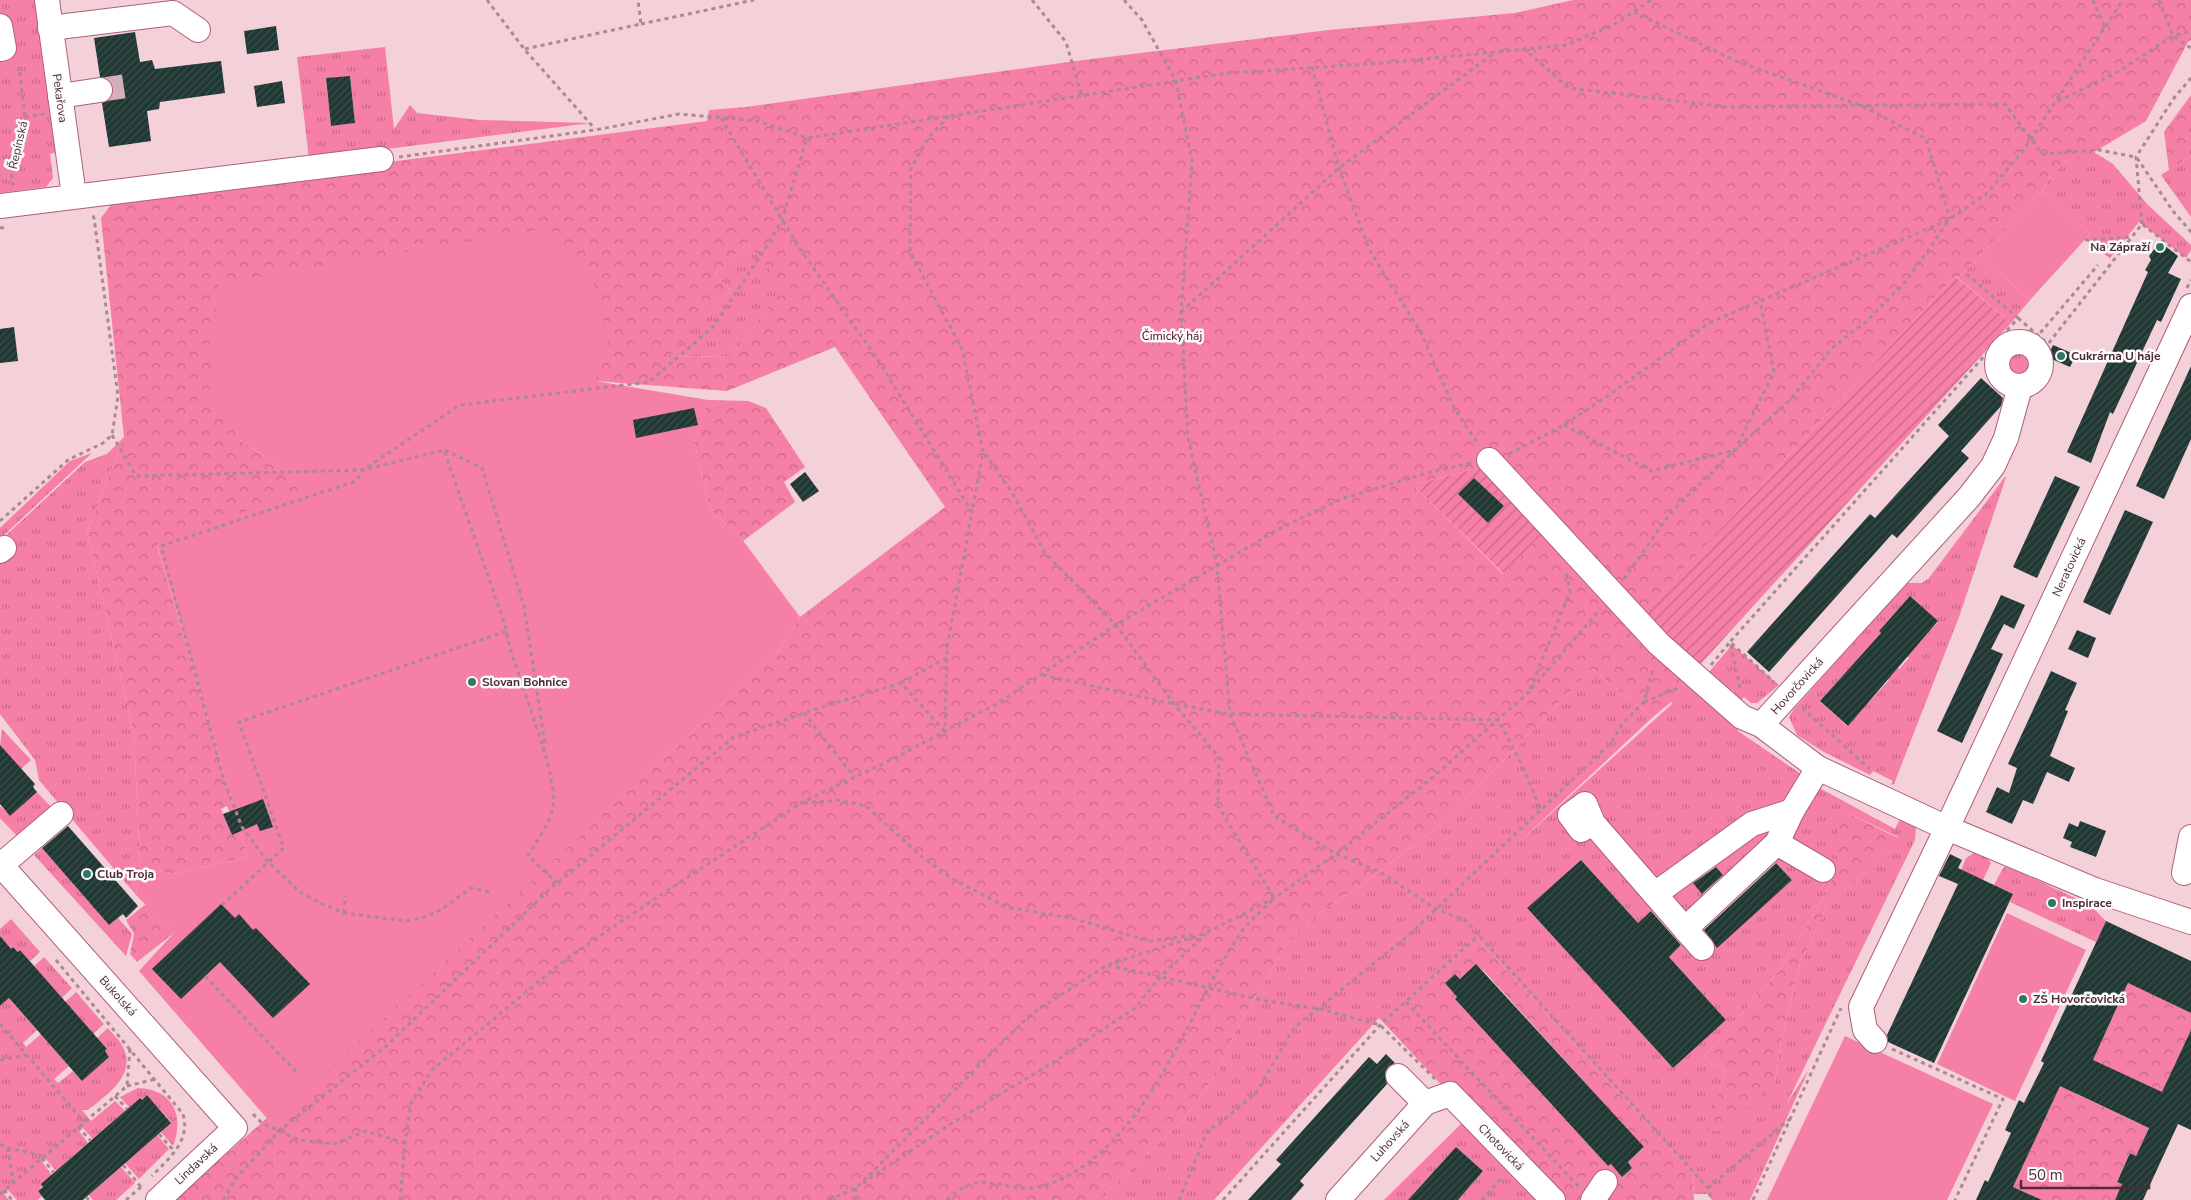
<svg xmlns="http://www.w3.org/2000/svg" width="2191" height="1200" viewBox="0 0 2191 1200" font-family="'Nunito Sans',sans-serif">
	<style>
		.grass { fill: url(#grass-tufts); fill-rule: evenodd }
		.forest { fill: url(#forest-crowns); fill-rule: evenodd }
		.garden { fill: url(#garden-furrows); fill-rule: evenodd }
		.pitch { fill: #f57fa5 }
		.building { fill: url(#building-hatch) }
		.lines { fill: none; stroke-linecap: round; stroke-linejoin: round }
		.minor-tunnel { stroke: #d3afb8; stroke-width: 24; stroke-dasharray: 24 12; stroke-linecap: butt }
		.minor-casing { stroke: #ae5f78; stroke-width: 26 }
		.path { stroke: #ac8992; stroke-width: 3; stroke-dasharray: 4 4; stroke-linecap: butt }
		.minor { stroke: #fff; stroke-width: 24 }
		.poi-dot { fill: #31766b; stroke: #fcfcfc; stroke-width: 2 }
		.labels { text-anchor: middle; stroke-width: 5; stroke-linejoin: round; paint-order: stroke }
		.street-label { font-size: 12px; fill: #4e2b35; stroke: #fcfcfc }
		.poi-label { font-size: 12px; font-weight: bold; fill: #4e2b35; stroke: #fcfcfc; text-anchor: start }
		.park-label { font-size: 12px; fill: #510327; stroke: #fcfcfc }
	</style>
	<defs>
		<pattern id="grass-tufts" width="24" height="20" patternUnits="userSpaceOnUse" patternTransform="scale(1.25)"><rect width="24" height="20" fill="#f57fa5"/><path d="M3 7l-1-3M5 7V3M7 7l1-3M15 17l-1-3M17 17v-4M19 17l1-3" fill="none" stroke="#c96887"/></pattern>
		<pattern id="forest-crowns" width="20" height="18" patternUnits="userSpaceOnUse" patternTransform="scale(1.25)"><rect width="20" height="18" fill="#f57fa5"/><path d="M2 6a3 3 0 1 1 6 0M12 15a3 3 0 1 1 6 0" fill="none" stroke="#c96887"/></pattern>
		<pattern id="garden-furrows" width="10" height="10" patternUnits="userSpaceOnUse" patternTransform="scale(1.25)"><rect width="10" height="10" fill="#f57fa5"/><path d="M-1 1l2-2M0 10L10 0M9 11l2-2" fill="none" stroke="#c96887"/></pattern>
		<pattern id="building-hatch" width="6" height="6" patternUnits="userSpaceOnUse" patternTransform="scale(1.25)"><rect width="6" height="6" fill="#203834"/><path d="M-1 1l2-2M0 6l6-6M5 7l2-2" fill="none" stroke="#3a4c49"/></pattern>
	</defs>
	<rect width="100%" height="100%" fill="#f4d0d9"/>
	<g class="grass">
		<path d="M0,0H36L57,152L50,154L53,178L46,187L0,193Z"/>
		<path d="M385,47L394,129L410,105L417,113L479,120L591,123L309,159L297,57ZM350,76L355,123L331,126L326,79Z"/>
		<path d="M2094,152L2113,164L2147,204L2191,245V250L2186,258L2139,222L2110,258L2085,240L2090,234L2042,191L2050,177L2066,161Z"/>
		<path d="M2191,156V217L2161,175Z"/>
		<path d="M747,243L784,287L732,356L667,357L731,291L715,274Z"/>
		<path d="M1980,255L2030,300L2011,323L1958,278Z"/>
		<circle cx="2019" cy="365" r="15"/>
		<path d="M124,437L87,532L134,734L140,867L136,895L39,780L35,760L0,714V560L3,538L85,462L107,454Z"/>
		<path d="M92,453L0,539V528L70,461Z"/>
		<path d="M2005,477H2006L1959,617L1894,784L1891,785L1893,781L1873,771L1870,775L1822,751L1797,735L1789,717L1794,709L1907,583H1922L1929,578ZM1910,596L1938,622L1907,656L1909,658L1899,669L1897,667L1887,678L1889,680L1868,703L1866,702L1856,712L1858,714L1847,726L1820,701L1881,633L1879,631Z"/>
		<path d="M1732,645L1779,685L1757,703H1751L1744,697L1741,701L1732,690L1725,698L1703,679Z"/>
		<path d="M1592,669L1653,717L1517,844L1672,704L1671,702L1687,678L1736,721L1738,731L1804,776L1803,779L1895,829L1900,819L1913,821L1916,828L1915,840L1787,1103L1809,1069L1750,1200H1712L1707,1194H1694L1693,1174L1477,938L1384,1023L1379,1018L1214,1200H1094L1110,1189L1184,1119L1218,1072L1235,1032L1287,943L1318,914L1364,883L1442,824ZM1844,811L1898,837L1858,879L1827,905L1800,964L1781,1041L1775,1082L1708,1131L1726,1071L1703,1058L1779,971L1823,899L1841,861ZM1581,860L1638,923L1656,907L1686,941L1669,957L1726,1020L1673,1068L1527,908ZM1775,862L1792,880L1717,947L1696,924L1731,892L1736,898ZM1713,864L1724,877L1703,894L1692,881Z"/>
		<path d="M2,729L31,760L21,769L1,750L3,748L0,745Z"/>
		<path d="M37,792L52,808L19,838L0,818V806L10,815Z"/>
		<path d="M42,848L109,925L118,918L132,934L126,956L34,855Z"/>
		<path d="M1974,853L1988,859L1991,863L1983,880L1961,870L1966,858Z"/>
		<path d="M2007,866L2090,905L2106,921L2096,942L2010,902L2013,894L1994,885L2003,868Z"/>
		<path d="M11,919L40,952L30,961L20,950L18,952L13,947L9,951L0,936V929Z"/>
		<path d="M44,957L72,988L62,998L34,966Z"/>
		<path d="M76,992L104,1024L93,1034L65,1002Z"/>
		<path d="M9,998L37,1030L23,1043L26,1047L41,1034L69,1066L54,1079L58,1083L73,1071L82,1080L109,1057L105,1051L107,1049L97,1038L108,1028C112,1034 120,1040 123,1047C137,1075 107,1095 88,1110H82L91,1121L115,1101L125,1111L93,1139L83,1128L79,1131L88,1143L56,1171L46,1159L42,1162L52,1175L38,1191L42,1196L37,1200H17L8,1190L4,1194L9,1200H0V1006Z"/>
		<path d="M138,1088C173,1089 185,1116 173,1146L161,1132L171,1122L147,1095L142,1100L140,1098L129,1107L120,1097Z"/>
		<path d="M1465,1120L1540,1200H1458L1483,1171L1456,1147L1408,1200H1384Z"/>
		<path d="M157,1135L169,1149L139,1179L125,1163Z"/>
		<path d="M121,1167L135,1183L116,1200H93L89,1195Z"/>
	</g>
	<g class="forest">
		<path d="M1573,0H2191V40L2188,42L2146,121L2089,155L2066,161L2050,177L2042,191L1958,278L1955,276L1641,615L1687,678L1671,702L1653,717L1592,669L1442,824L1364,883L1318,914L1287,943L1235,1032L1218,1072L1184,1119L1110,1189L1094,1200H175L267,1118L271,1122L776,654L800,617L945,507L835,347L727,391L595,381L240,440L311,488L157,545L248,857L173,874L140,867L134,734L87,532L124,437L101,218L117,197L707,121L709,110L746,107L1083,60L1329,30L1515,13ZM747,243L783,287L732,356L668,357L731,291L715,274ZM1485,466L1547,529L1503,574L1413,485ZM227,806L238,832L232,835L221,809Z"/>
		<path d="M2191,95V156L2169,170L2164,132Z"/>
		<path d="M708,400L748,401L766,408L805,467L784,482L795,502L743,541L738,534L710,510L694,442Z"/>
		<path d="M1844,811L1898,838L1858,879L1827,905L1800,964L1781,1041L1775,1082L1725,1131H1707L1726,1071L1703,1058L1779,971L1823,899L1841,861L1832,852Z"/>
		<path d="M146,904L174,933L137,962L130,954L134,934L126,920Z"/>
		<path d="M1477,938L1693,1174L1694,1200H1548L1384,1023ZM1476,965L1485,972L1644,1148L1628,1162L1632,1168L1622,1176L1611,1164L1608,1166L1455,999L1457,997L1445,983L1455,974L1460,979Z"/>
		<path d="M2128,983L2191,1013V1030L2156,1106L2093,1060Z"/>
		<path d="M2066,1072L2076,1094L2138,1123L2155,1114L2136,1156L2130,1153L2117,1181L2122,1184L2115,1200H2042L2013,1187Z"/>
	</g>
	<g class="garden">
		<path d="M1955,276L2011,323L1697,668L1641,615Z"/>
		<path d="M1485,466L1547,529L1504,574L1413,485ZM1474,478L1504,506L1488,523L1459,495Z"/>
	</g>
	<g class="pitch">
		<path d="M2042,191L2090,234L2030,300L1980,255Z"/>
		<path d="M550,228L595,286L609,349L595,381L708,400L694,442L710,510L738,534L800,617L776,654L271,1123L139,971L174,933L136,895L140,867L173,874L248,857L157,544L310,488L240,440L209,397L218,283Z"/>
		<path d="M2007,913L2086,950L2015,1101L1937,1064Z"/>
		<path d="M1845,1036L1993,1104L1947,1200H1767Z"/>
	</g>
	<g class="building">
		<path d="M276,26L279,50L247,54L244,31Z"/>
		<path d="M135,32L140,62L152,60L155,69L221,61L225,93L160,102L159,109L147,111L151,141L109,147L102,103L109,100L114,88L110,81L100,77L94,38Z"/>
		<path d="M350,76L355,123L331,126L326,78Z"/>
		<path d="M282,81L285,103L257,107L254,86Z"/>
		<path d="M2160,242L2178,256L2168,273L2181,279L2161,322L2157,320L2113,414L2110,412L2091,463L2067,452L2148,272L2145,270L2151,260L2149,256Z"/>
		<path d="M14,327L18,361L0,363V329Z"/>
		<path d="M2053,345L2076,355L2070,367L2047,357Z"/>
		<path d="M2191,366V439L2164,499L2136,486Z"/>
		<path d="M1981,378L2003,398L2001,406L1961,451L1969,458L1897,538L1892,534L1769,672L1747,652L1870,514L1875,518L1949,436L1938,425Z"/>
		<path d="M694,408L698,425L636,438L633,420Z"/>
		<path d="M805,472L819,491L803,502L790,484Z"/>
		<path d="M2055,476L2080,487L2037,578L2013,567Z"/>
		<path d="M1474,478L1504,506L1488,523L1458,494Z"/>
		<path d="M2125,510L2153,522L2110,615L2083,602Z"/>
		<path d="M2001,595L2025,605L2014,629L2004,624L1991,649L2003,654L1962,743L1937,731Z"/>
		<path d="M1910,596L1938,621L1848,726L1820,701L1881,633L1879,631Z"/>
		<path d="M2077,630L2096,638L2088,658L2068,649Z"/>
		<path d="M2051,671L2077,683L2065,710L2068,711L2050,756L2075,768L2069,782L2047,772L2033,804L2023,800L2012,824L1986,812L1997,787L2009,793L2017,768L2008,764Z"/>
		<path d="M0,745L35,784L33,787L37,792L10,816L0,804Z"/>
		<path d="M263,799L273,827L260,831L257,824L232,835L223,814Z"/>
		<path d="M2080,821L2106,831L2096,857L2070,847L2072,842L2063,838L2069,823L2078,827Z"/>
		<path d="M68,826L138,906L126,918L123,914L109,925L42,848Z"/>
		<path d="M1950,854L1962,860L1958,868L2013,894L1934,1063L1888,1042L1887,1035L1958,884L1939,876Z"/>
		<path d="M1581,860L1638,923L1651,911L1681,945L1669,957L1726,1020L1673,1068L1527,908Z"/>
		<path d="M1776,863L1792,880L1717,948L1704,930Z"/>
		<path d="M1716,867L1723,875L1702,894L1693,883Z"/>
		<path d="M221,904L235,918L239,914L253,930L256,928L310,984L273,1018L220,962L181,999L152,969Z"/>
		<path d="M2106,921L2191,961V1013L2128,983L2093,1060L2162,1092L2191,1030V1130L2178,1124L2143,1200H2115L2122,1184L2117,1182L2130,1153L2136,1156L2149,1128L2060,1086L2013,1187L2042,1200H1976L1985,1180L1988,1182L2011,1133L2005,1130L2019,1100L2024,1103L2044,1063L2041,1061Z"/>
		<path d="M0,936L11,949L13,947L18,952L20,950L107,1049L105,1051L109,1057L82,1081L9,998L0,1006Z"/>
		<path d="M1476,964L1644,1147L1628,1162L1632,1168L1622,1177L1611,1164L1608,1166L1455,999L1457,997L1445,983L1455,974L1460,979Z"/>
		<path d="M1386,1054L1395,1063L1389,1066L1385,1072L1387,1084L1300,1181L1304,1185L1291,1200H1248L1281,1164L1276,1160L1369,1057L1377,1064Z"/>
		<path d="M147,1095L171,1123L83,1200H45L38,1191L43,1187L41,1184L140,1098L142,1100Z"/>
		<path d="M1456,1147L1483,1171L1458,1200H1408Z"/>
	</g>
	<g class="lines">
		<path class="minor-tunnel" d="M100,90L127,86"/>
		<g class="minor-casing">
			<g id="minor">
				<path d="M47,0L74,196"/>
				<path d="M0,26L4,48L0,49"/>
				<path d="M50,28L173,13L198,30"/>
				<path d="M60,96L100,90"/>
				<path d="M0,206L381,159"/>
				<circle cx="2019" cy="364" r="22"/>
				<path d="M1489,460L1659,644L1742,717L1761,725L1818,768L1947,828L2095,890L2191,922"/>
				<path d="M0,551L4,548"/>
				<path d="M1761,725L1969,497L1993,466L2006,438L2020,387"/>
				<path d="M1593,823L1581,830L1570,815L1585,804L1593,823L1685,929"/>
				<path d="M1777,843L1823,870"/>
				<path d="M0,864L235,1128L158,1200"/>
				<path d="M1,865L61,814"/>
				<path d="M2184,873L2191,837"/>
				<path d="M1655,894L1752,824L1792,811"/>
				<path d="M1702,948L1685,929L1777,843L1792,811L1818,768"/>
				<path d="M1875,1041L1865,1030L1861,1007L1947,828L2191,306"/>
				<path d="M1398,1076L1425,1103"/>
				<path d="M1338,1200L1425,1103L1450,1094L1553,1200"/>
				<path d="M1593,1200L1605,1182"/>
			</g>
		</g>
		<g class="path">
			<path d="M487,0L525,50L595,129"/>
			<path d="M1032,0L1066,42L1082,97"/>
			<path d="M1124,0L1142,20L1176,81L1192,162L1181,313L1188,438L1217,565L1230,714L1274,816L1336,854L1380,872L1436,909L1465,920L1708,1188L1712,1200"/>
			<path d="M2093,0L2105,28"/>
			<path d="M2159,0L2173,36L2191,48"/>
			<path d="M1634,12L1736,61L1860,105L1926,139L1950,219"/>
			<path d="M641,24L754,0"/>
			<path d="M1523,48L1569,88L1728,107L2005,104L2042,154L2099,150L2136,157"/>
			<path d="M525,49L641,24L638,0"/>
			<path d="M1312,67L1339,168L1369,249L1421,333L1455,410L1479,445"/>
			<path d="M2058,101L2114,74L2173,36L2191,31"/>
			<path d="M949,116L928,138L911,168L910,252L962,349L983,451L972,512"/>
			<path d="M25,117L45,114"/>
			<path d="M721,118L798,246L878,360L972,512L947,648L945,731"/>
			<path d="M399,157L595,130L679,114L758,121L807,138L1228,73L1383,63L1567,45L1617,23L1651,0"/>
			<path d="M2137,158L2173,211L2191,232"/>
			<path d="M13,186L11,169L25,117L19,67"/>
			<path d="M2142,224L2136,157L2174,98L2191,78"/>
			<path d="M0,228L7,227"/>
			<path d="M2085,240L2132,237"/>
			<path d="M2187,288L2191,280"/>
			<path d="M1181,312L1339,168L1494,53"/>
			<path d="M2018,318L2048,344"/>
			<path d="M2030,345L2098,265"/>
			<path d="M2039,381L2045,370L2048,344L2142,224L2191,262"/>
			<path d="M1564,425L1651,471L1735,450L1774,372L1760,301"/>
			<path d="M112,435L136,476L363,470L460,405L649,382L713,327L765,249L782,220L807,138"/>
			<path d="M445,450L482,468L524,606L545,744L543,752"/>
			<path d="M1509,454L1564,425L1606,397L1709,323L1950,219L1986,194L2022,152L2123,0"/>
			<path d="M0,521L68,460L103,443L112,435L118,396L94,218L92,213"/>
			<path d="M1624,579L1671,512L1735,450L1789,401L1833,347L1867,321L1907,280L1949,220"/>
			<path d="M1711,665L1730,642L1774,682"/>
			<path d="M1043,675L1174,704L1230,714L1498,720L1521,763L1540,808"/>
			<path d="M901,683L946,658"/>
			<path d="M1740,688L1730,642L2018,318L1964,272"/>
			<path d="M1530,689L1570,592L1566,573"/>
			<path d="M1644,702L1678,688"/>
			<path d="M1802,708L1870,769"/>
			<path d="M804,713L854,777"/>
			<path d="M804,803L840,800L866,806L922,857L953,879L1006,907L1072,918L1149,941L1195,935"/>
			<path d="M489,892L471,888L442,909L425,917L407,921L344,913L320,903L300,892L268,862L242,827L224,781L161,546L356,481L363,470L444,450L506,628C512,671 563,779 552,812C547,827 536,842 528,856L557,883"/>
			<path d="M222,905L284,848L239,722L507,631"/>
			<path d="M344,913L345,896"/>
			<path d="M56,960L183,1114C191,1141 169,1158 152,1176"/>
			<path d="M1108,965L1266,1001L1320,1009L1380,1025L1435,1079"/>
			<path d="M205,976L296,1072"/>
			<path d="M1406,1002L1579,1187"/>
			<path d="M0,1024L84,1122"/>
			<path d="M1892,1049L2003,1099L1955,1200"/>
			<path d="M0,1060L26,1055"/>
			<path d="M127,1086L156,1079"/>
			<path d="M115,1096L127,1109"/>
			<path d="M253,1114L262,1123L299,1140L334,1144L366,1131L405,1143"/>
			<path d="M78,1127L91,1141"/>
			<path d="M159,1134L175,1152"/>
			<path d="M0,1144L8,1148L45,1156"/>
			<path d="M8,1148L13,1182"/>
			<path d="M42,1158L54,1173"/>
			<path d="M123,1165L141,1187"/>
			<path d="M863,1183L952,1123L1054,1062L1135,1008L1160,977L1206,934"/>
			<path d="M856,1188V1200"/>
			<path d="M1708,1188L1790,1119"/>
			<path d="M4,1190L12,1200"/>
			<path d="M1489,1192V1200"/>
			<path d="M0,1194L127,1086L130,1049"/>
			<path d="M86,1197L89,1200"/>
			<path d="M126,1200L142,1186"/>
			<path d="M223,1200L236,1178L279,1131L385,1047L550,889L734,737L825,706L901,683L945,732"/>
			<path d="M400,1200L405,1143L411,1103L432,1070L566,959L650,902L801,803L895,758L998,703L1116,625L1279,529L1341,499L1434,471L1472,463"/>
			<path d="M829,1200L856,1188L1030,1015L1107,965L1206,933L1274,898L1336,854L1432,778L1529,692L1600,609"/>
			<path d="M947,1200C978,1170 991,1187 1027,1188C1048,1188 1073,1175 1089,1162C1161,1106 1188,1014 1236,940C1245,924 1262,911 1274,898L1218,806L1219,757L1174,704L1116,625L1045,553L1013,494L983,451"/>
			<path d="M1179,1200L1208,1130L1219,1124L1256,1093L1294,1028L1409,935L1611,743L1623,723L1644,702L1654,666"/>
			<path d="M1223,1200L1380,1025L1479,935"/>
			<path d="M1482,1200L1503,1176"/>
			<path d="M1753,1200L1841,1008"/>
		</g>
		<use href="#minor" class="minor"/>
	</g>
	<g class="poi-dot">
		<circle cx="2160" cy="247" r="5"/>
		<circle cx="2061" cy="356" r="5"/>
		<circle cx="472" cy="682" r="5"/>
		<circle cx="87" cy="874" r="5"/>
		<circle cx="2052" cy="903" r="5"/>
		<circle cx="2023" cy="999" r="5"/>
	</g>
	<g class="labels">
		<g class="street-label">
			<text transform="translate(60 98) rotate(82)" y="4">Pekařova</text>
			<text transform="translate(18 145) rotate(-77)" y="4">Řepínská</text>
			<text transform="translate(2069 567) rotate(-65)" y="4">Neratovická</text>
			<text transform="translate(1797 686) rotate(-48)" y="4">Hovorčovická</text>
			<text transform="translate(118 996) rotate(48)" y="4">Bukolská</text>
			<text transform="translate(1390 1141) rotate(-48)" y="4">Luhovská</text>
			<text transform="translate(1501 1147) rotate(46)" y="4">Chotovická</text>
			<text transform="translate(196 1164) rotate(-43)" y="4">Lindavská</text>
		</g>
		<g class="poi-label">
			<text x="2150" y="251" text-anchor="end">Na Zápraží</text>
			<text x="2071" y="360">Cukrárna U háje</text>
			<text x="482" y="686">Slovan Bohnice</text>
			<text x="97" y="878">Club Troja</text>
			<text x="2062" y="907">Inspirace</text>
			<text x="2033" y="1003">ZŠ Hovorčovická</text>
		</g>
		<g class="park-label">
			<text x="1172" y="340">Čimický háj</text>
		</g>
	</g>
	<path d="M2021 1180v8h128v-8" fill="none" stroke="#4e2b35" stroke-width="2.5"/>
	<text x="2028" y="1180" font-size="15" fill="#4e2b35" stroke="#fcfcfc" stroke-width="4" paint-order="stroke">50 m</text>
</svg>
